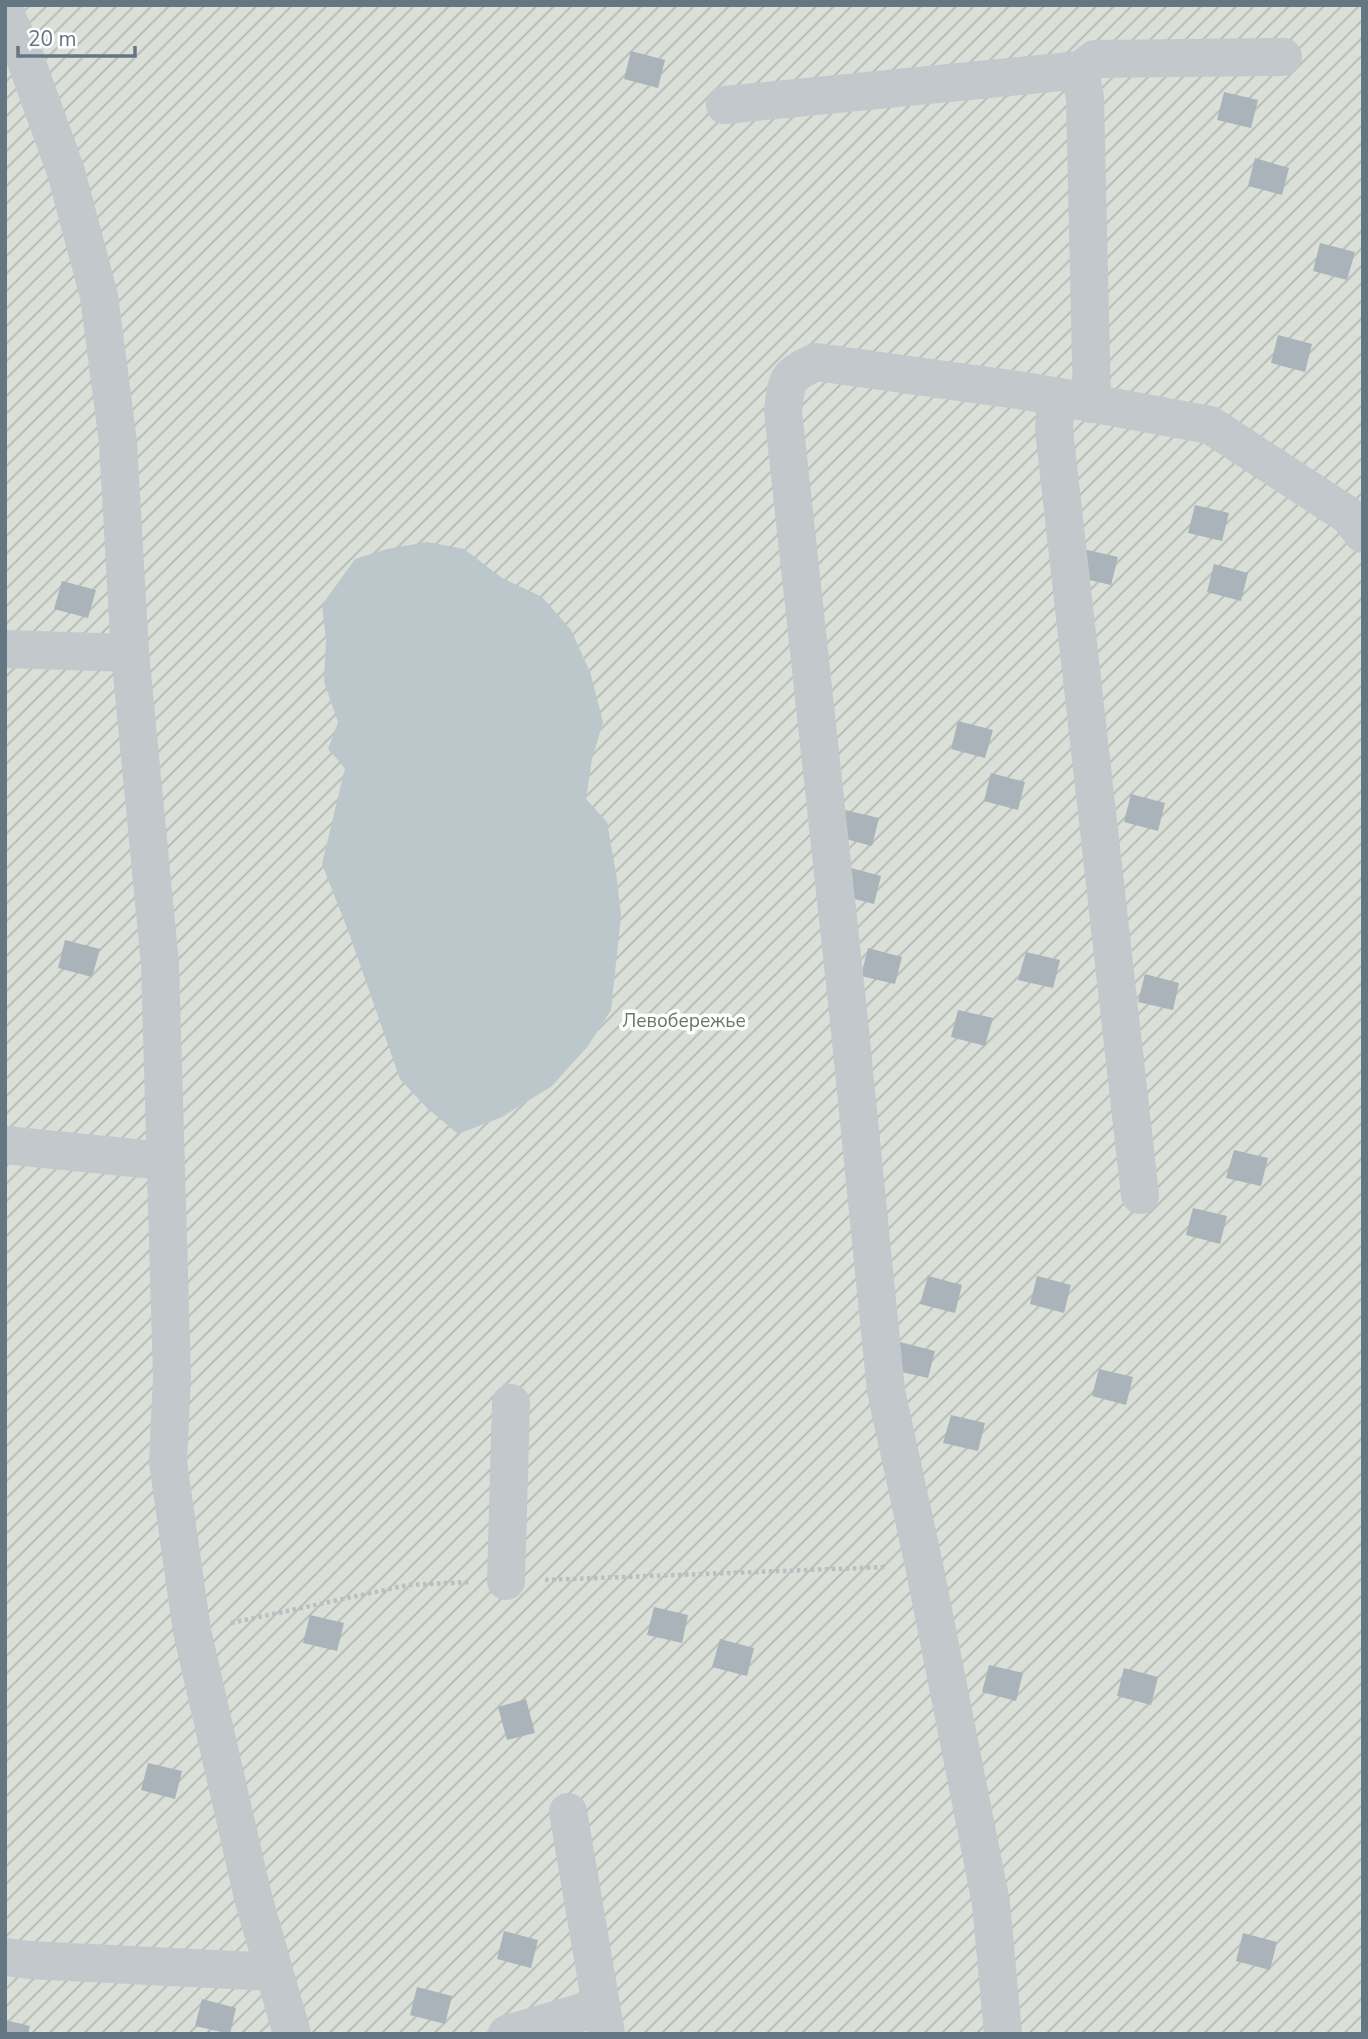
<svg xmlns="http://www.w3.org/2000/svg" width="1368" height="2039" viewBox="0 0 1368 2039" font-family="'Nunito Sans',sans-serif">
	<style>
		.garden { fill: url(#garden-furrows) }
		.water { fill: #bbc7cb }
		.building { fill: #aab3b9 }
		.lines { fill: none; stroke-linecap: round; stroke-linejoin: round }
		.path { stroke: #bbbfc2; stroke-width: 4.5; stroke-dasharray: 3.5 3.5; stroke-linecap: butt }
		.minor { stroke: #c3c8cc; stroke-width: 38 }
		.labels { text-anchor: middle; stroke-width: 7; stroke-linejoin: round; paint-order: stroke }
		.park-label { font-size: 19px; fill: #687a64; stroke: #fff }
	</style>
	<defs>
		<pattern id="garden-furrows" width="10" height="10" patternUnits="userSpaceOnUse" patternTransform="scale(1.75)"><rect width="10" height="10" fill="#dadfd7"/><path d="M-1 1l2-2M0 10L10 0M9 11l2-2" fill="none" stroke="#b4b9b4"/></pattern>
	</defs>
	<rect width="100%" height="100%" fill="#fafaf8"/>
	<rect class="garden" x="5" y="5" width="1358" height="2029"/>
	<path class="water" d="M427,542L464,549L502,578L542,597L571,630L590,672L603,722L592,759L586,799L607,822L617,879L621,916L611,1010L588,1046L552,1086L502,1117L458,1134L427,1108L400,1079L349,933L322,864L345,768L328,749L338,722L324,682L326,640L322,605L355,559L387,549Z"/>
	<g class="building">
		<path d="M631,51L665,60L658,88L624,79Z"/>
		<path d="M1224,92L1258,100L1251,128L1217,120Z"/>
		<path d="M1255,158L1289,168L1282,195L1248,186Z"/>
		<path d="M1320,243L1355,252L1347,280L1313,271Z"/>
		<path d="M1278,335L1312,344L1305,372L1271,363Z"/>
		<path d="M1195,505L1229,513L1222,541L1188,533Z"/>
		<path d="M1083,549L1118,557L1111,585L1076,577Z"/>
		<path d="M1214,564L1248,573L1241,601L1207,592Z"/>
		<path d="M62,581L96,590L88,618L54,609Z"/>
		<path d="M958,721L993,730L985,758L951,749Z"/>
		<path d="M991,773L1025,782L1018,810L984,801Z"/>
		<path d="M1131,794L1165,803L1158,831L1124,822Z"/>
		<path d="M845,810L879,818L872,846L838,837Z"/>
		<path d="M847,867L881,876L874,904L839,895Z"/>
		<path d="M65,940L100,949L92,977L58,968Z"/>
		<path d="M868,948L902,957L895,984L861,976Z"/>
		<path d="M1026,952L1060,960L1053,988L1018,980Z"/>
		<path d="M1145,974L1179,983L1173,1010L1138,1002Z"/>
		<path d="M958,1010L993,1018L985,1046L951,1037Z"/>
		<path d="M1234,1150L1268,1158L1261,1186L1226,1178Z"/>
		<path d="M1193,1208L1227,1216L1220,1244L1186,1235Z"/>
		<path d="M928,1276L962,1285L955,1313L920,1304Z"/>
		<path d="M1037,1276L1071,1285L1064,1313L1030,1304Z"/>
		<path d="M900,1342L935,1351L928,1378L893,1370Z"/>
		<path d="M1099,1369L1133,1377L1126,1405L1092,1396Z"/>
		<path d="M951,1415L985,1423L978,1451L943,1443Z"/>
		<path d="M654,1607L688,1615L682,1643L647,1635Z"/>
		<path d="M310,1615L344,1623L337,1651L303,1643Z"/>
		<path d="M720,1639L754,1648L747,1676L712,1667Z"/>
		<path d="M989,1665L1023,1673L1016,1701L982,1692Z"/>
		<path d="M1124,1668L1158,1677L1151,1705L1117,1696Z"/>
		<path d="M526,1699L535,1733L507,1740L498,1707Z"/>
		<path d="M148,1763L182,1771L175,1799L141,1790Z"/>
		<path d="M504,1931L538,1940L531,1968L497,1959Z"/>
		<path d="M1243,1933L1277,1942L1270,1970L1236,1961Z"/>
		<path d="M417,1987L452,1996L445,2024L410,2015Z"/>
		<path d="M202,1999L236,2008L230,2034L195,2026Z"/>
		<path d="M5,2020L30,2026L28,2034H5Z"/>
	</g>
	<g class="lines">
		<g class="path">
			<path d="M545,1580L886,1567"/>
			<path d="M231,1623L408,1585L470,1582"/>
		</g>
		<g class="minor">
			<path d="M5,13L24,55L66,172L99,296L118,442L130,653L160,964L172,1376L168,1462L192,1631L253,1897L292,2034"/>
			<path d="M1080,70L1095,59L1283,57"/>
			<path d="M725,105L1080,70L1085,98L1092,404"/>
			<path d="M1056,396L1054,430L1140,1195"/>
			<path d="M5,649L130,653"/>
			<path d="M5,1145L164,1161"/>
			<path d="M506,1581L511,1403"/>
			<path d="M568,1812L606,2034"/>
			<path d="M5,1957L29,1960L274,1972"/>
			<path d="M507,2034L600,2007"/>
			<path d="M1003,2034L991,1903L924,1565L886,1391L848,1011L783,411C787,378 786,376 816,362L1031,392L1210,425L1349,516L1363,534"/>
		</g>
	</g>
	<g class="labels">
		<g class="park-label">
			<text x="684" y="1027">Левобережье</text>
		</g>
	</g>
	<rect width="1368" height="2039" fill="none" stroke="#657683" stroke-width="14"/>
	<path d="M18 46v10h117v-10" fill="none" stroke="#657683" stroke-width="3.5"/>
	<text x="28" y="46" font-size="21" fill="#657683" stroke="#ffffff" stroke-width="5" paint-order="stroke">20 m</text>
</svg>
